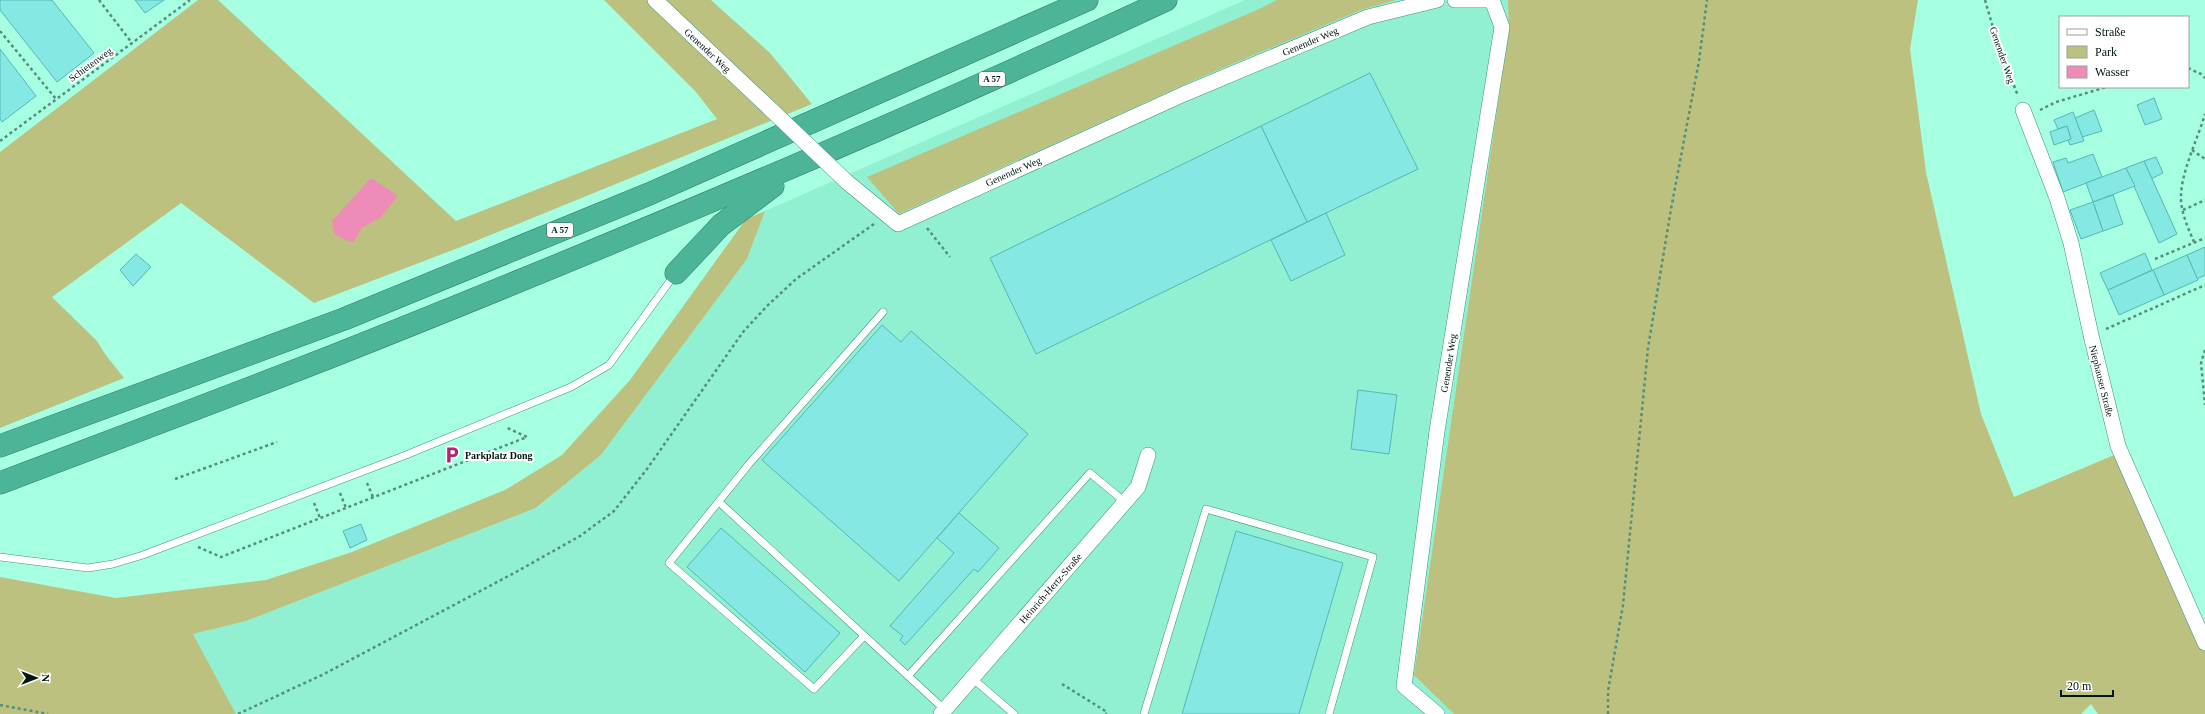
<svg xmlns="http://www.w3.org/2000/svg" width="2205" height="714" viewBox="0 0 2205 714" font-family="Georgia,serif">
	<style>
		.built { fill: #91f0d2 }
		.green { fill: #bcc180 }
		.water { fill: #ee8bb8 }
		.building { fill: #85e8e3; stroke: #54b8b4 }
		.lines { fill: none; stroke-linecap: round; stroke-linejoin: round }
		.service-casing { stroke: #3a937a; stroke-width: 8 }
		.minor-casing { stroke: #3a937a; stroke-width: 16 }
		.motorway-casing { stroke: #327e68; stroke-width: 23 }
		.path { stroke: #568e7c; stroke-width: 2.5; stroke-dasharray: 3 3; stroke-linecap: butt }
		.service { stroke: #fff; stroke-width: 7 }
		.minor { stroke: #fff; stroke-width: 15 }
		.motorway { stroke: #4db597; stroke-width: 22 }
		.minor-bridge-casing { stroke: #3a937a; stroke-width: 16; stroke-linecap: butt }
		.minor-bridge { stroke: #fff; stroke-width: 15 }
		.labels { text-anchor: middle; stroke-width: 4; stroke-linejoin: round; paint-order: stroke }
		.shield { fill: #fff; stroke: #4c5d58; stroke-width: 1 }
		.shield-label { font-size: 9px; font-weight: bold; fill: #001710 }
		.street-label { font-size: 10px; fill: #001710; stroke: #fff }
		.poi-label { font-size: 10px; font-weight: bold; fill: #001710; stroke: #fff; text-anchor: start }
	</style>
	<rect width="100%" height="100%" fill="#a7ffe2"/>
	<path class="built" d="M1245,0H1639L1539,714H236L193,634L246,621L537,508L601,455L747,259L765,211Z"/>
	<g class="green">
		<path d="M198,0H218L456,221L717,119L696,92L604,0H711L770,53L812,104L466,245L314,303L181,203L52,297L97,341L105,354L124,378L0,428V152Z"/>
		<path d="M1277,0H1396L1361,10L1199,78L899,214L867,177L1257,10Z"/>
		<path d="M1508,0H1918L1910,49L1926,172L1981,414L2014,497L2119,453L2205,651V714H2098L2091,704L2081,714H1454L1414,675L1509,29Z"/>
		<path d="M765,211L747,259L601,455L536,508L246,621L193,634L236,714H0V577L116,598L266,580L352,552L505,490L562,455L630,380L746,219Z"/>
	</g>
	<path class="water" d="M371,178L398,196L381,217L362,228L353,243L334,234L332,221Z"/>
	<g class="building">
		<path d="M0,0H52L94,53L57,82L0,10Z"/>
		<path d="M135,0H164L145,13Z"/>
		<path d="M0,49L36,96L2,122L0,119Z"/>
		<path d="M1370,73L1418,169L1307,222L1261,126Z"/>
		<path d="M2154,98L2162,119L2145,125L2137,105Z"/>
		<path d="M2094,110L2102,131L2082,137L2075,118Z"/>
		<path d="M2073,112L2084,141L2070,145L2068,140L2071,139L2067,126L2058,129L2054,120Z"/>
		<path d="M1261,126L1307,222L1036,354L990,258Z"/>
		<path d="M2067,126L2071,139L2054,145L2050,132Z"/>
		<path d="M2093,154L2102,177L2063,192L2053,162L2066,158L2068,163Z"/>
		<path d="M2156,157L2163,173L2151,179L2144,161Z"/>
		<path d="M2144,161L2177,234L2159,243L2126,168Z"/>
		<path d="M2126,168L2135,186L2093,202L2086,183Z"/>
		<path d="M2113,195L2123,224L2103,231L2093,202Z"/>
		<path d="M2093,202L2103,231L2081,239L2070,210Z"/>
		<path d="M1326,213L1345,255L1291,281L1271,240Z"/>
		<path d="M2205,247V275L2197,279L2187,255Z"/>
		<path d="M2145,253L2152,270L2108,290L2100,273Z"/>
		<path d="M136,254L151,267L133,286L120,270Z"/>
		<path d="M2187,255L2198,280L2164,295L2153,270Z"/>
		<path d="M2153,270L2164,295L2119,315L2108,290Z"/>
		<path d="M882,325L901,342L911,331L1028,434L899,581L762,460Z"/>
		<path d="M1358,390L1397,395L1389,454L1351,449Z"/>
		<path d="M959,513L999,548L978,572L974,569L905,645L900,640L903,636L890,626L954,553L937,538Z"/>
		<path d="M361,524L367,540L350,548L343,531Z"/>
		<path d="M721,528L840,633L805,672L687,567Z"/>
		<path d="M1236,531L1343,563L1299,714H1182Z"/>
	</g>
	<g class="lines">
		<g class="service-casing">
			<g id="service">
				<path d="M719,502L945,710"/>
				<path d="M0,557L88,568L113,564L143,555L406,455L571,387L609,365L675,274"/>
				<path d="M864,636L814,689L669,563L749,464L883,312"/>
				<path d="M908,676L1090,473L1125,502"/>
				<path d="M972,678L1014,714"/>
				<path d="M1144,714L1206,509L1373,557L1329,714"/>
			</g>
		</g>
		<g class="minor-casing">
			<g id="minor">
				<path d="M655,0L763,102"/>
				<path d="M1455,0H1488"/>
				<path d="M2023,110L2057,198L2071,243L2091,335L2118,446L2205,643"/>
				<path d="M847,182L898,224L1184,94L1368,17L1437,0"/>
				<path d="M941,714L1138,487L1148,455"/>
				<path d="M1437,714L1404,686L1437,431L1502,27L1492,0"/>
			</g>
		</g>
		<g class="motorway-casing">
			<g id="motorway">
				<path d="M676,273L721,225L773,186"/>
				<path d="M0,446L344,319L649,194L1087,0"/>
				<path d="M0,483C113,440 226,398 338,354C617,243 894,127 1166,0"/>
			</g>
		</g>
		<g class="path">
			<path d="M99,0L132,43"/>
			<path d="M1985,0L1996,38L2018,96"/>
			<path d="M0,31L56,99"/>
			<path d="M2188,68L2201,74L2205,78"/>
			<path d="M2040,110L2056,102L2107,87"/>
			<path d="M0,141L190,0"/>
			<path d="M2192,150L2205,159"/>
			<path d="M2183,210L2205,200"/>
			<path d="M927,228L950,257"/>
			<path d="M2194,242C2188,228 2180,210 2181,195C2182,170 2198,138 2205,114"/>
			<path d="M2155,259L2205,238"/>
			<path d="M2106,329L2205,285"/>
			<path d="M2205,350L2201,363L2205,405"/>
			<path d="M175,479L277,442"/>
			<path d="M367,483L373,497"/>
			<path d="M340,493L346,508"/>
			<path d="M314,503L320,518"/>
			<path d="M198,547L221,557L527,437L505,427"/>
			<path d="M1062,684L1107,712L1106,714"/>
			<path d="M0,705L48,714"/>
			<path d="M238,714L324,674L516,572L580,536L614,511L647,469L743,332L767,306L796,279L874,224"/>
			<path d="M1608,714V691L1623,605L1648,348L1671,209L1699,61L1707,0"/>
		</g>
		<use href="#service" class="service"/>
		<use href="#minor" class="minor"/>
		<use href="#motorway" class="motorway"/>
		<g class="minor-bridge-casing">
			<path id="minor-bridge" d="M763,102L847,182"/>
		</g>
		<use href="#minor-bridge" class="minor-bridge"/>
	</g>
	<defs>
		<g id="parking-bare" transform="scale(1.38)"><path d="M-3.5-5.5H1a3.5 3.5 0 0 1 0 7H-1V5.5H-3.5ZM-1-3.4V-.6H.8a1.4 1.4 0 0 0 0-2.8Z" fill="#ac2871" stroke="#fff" stroke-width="2.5" paint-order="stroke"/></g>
	</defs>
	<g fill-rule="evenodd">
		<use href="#parking-bare" x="452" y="455"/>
	</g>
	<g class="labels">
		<g class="shield">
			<rect x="979" y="72" width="26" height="14" rx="3"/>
			<rect x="547" y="223" width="26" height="14" rx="3"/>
		</g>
		<g class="shield-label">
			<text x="992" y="82">A 57</text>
			<text x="560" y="233">A 57</text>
		</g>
		<g class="street-label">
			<text transform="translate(1310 41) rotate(-23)" y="4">Genender Weg</text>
			<text transform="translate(708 50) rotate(43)" y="4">Genender Weg</text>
			<text transform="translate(2003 55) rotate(71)" y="4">Genender Weg</text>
			<text transform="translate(90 64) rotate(-36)" y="4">Schietenweg</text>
			<text transform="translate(1013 171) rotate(-24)" y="4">Genender Weg</text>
			<text transform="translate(1448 363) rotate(-81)" y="4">Genender Weg</text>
			<text transform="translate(2102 381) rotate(76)" y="4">Niephauser Straße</text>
			<text transform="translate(1050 588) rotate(-49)" y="4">Heinrich-Hertz-Straße</text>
		</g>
		<g class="poi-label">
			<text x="465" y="459">Parkplatz Dong</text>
		</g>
	</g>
	<rect x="2059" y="16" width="130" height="72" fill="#ffffff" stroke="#99a29f"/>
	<rect x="2067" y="29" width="20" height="6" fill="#ffffff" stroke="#99a29f"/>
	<text x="2095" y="36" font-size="12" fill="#001710">Straße</text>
	<rect x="2067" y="46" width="20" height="12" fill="#bcc180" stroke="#99a29f"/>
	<text x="2095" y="56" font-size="12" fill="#001710">Park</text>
	<rect x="2067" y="66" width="20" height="12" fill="#ee8bb8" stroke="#99a29f"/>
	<text x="2095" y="76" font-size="12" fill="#001710">Wasser</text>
	<g transform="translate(36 678) rotate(90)" stroke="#ffffff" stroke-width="3" paint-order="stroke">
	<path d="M0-3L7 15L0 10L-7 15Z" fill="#001710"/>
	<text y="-6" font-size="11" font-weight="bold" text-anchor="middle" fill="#001710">N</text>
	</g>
	<path d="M2061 690v6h52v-6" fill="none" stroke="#001710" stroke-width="2"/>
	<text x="2067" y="690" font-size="12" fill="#001710" stroke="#ffffff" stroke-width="3" paint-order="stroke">20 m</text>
</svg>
